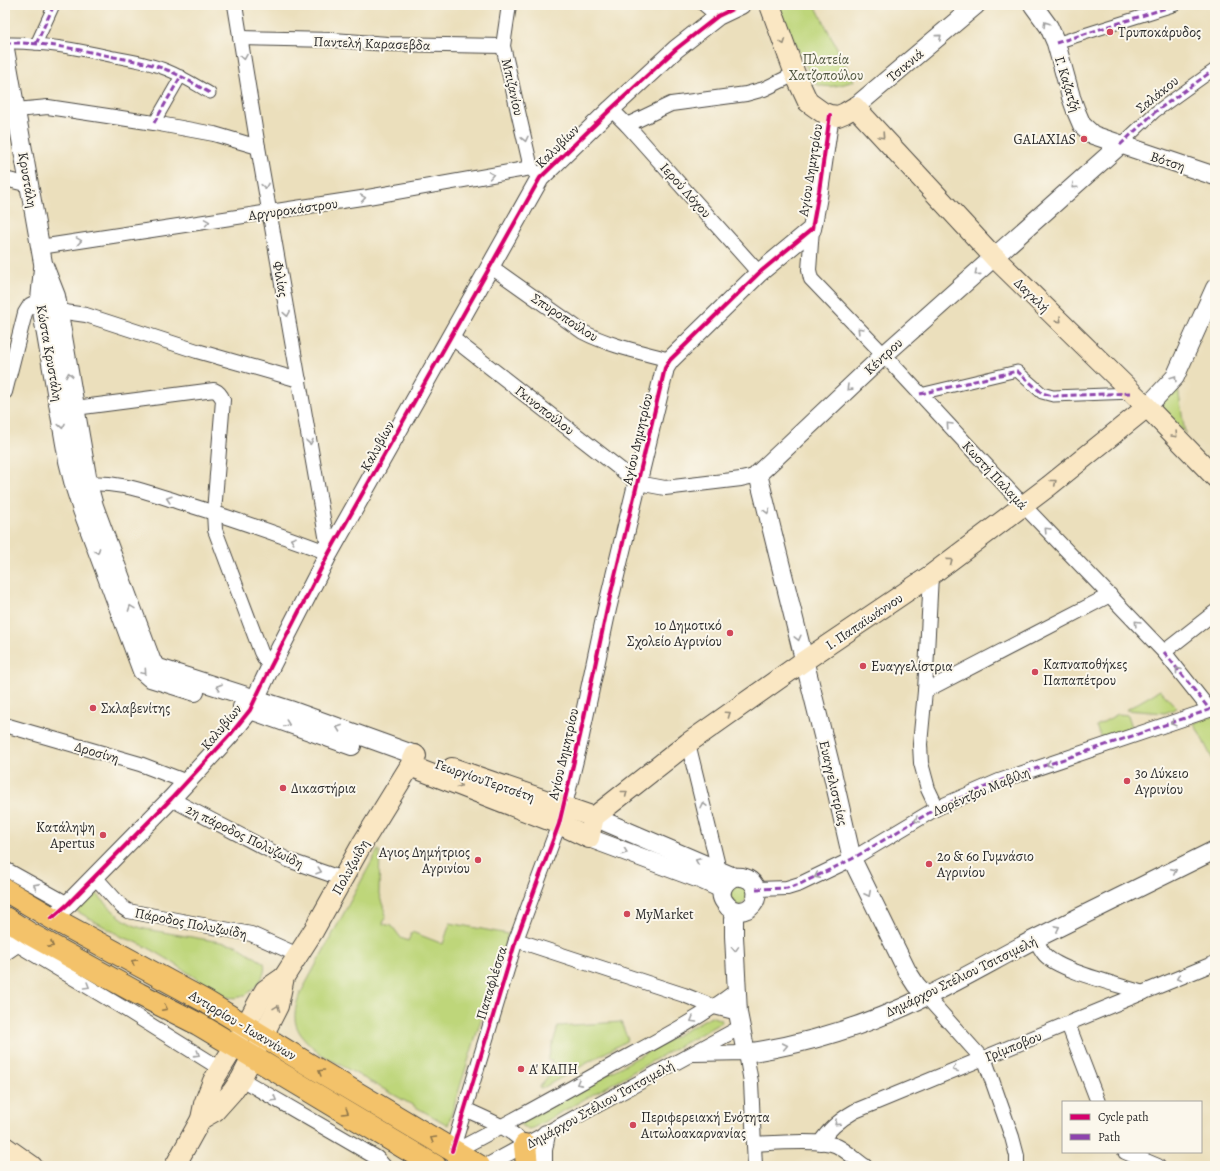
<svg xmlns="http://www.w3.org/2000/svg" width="1220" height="1171" viewBox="0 0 1220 1171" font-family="Alegreya,serif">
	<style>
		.green { fill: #bed67a; stroke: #748052 }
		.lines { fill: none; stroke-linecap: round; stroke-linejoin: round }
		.pedestrian-casing { stroke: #484641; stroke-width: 13 }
		.minor-casing { stroke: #484641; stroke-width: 16 }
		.tertiary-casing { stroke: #484641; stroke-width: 20 }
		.secondary-casing { stroke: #484641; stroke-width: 22 }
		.primary-casing { stroke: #484641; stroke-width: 24 }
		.pedestrian { stroke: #fff; stroke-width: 11 }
		.minor { stroke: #fff; stroke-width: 14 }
		.tertiary { stroke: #fff; stroke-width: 18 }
		.secondary { stroke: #fae7c3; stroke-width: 20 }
		.primary { stroke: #f3c26a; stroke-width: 22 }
		.quiet { stroke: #8e44ad; stroke-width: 3; stroke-dasharray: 6 3; stroke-linecap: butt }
		.cycleway-casing { stroke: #fbf7ec; stroke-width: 6 }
		.cycleway { stroke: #d6006c; stroke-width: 4 }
		.oneway { stroke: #a0a0a0 }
		.oneway2 { stroke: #928977 }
		.oneway3 { stroke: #8f764a }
		.poi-dot { fill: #d1495b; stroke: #fbf7ec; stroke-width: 1.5 }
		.labels { text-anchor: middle; stroke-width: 4; stroke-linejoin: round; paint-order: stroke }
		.poi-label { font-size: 14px; fill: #2b2b2b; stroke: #fbf7ec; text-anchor: start }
		.street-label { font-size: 14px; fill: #2b2b2b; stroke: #fbf7ec }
		.park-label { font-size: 14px; fill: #50563f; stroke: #fbf7ec }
	</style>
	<rect width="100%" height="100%" fill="#fbf7ec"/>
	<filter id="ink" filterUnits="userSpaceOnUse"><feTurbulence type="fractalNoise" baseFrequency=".025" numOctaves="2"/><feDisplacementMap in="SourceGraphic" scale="8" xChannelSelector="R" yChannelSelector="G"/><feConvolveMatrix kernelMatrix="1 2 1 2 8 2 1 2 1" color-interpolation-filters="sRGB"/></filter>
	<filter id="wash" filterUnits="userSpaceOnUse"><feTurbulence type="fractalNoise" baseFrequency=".012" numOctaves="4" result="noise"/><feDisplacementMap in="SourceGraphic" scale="16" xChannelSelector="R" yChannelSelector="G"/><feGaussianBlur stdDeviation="0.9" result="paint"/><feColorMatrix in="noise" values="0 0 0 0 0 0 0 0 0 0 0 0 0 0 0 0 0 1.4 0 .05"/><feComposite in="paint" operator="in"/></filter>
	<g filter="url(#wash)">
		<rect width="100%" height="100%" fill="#ebdfbc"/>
		<g class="green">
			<path d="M777,5H815L854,81C841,85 827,90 814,83Z"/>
			<path d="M1178,388L1185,433L1161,407V404Z"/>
			<path d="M1160,690L1177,708L1165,713L1126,710Z"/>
			<path d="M1118,714L1128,715L1132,727L1101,738L1096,726Z"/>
			<path d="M1215,715V764L1194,723Z"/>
			<path d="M378,850L380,851L379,894L386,915L383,924L392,926L401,938L408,941L412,932L443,944L450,923L508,934L448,1125L319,1053C298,1034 289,1025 299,996Z"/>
			<path d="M732,881L753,892L739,907L725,892Z"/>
			<path d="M94,891C109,906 122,924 145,929L232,944L236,945L264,963C268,976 252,994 240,997C232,999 224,997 217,993C192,976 152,945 124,938L73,909Z"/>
			<path d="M711,1016L721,1020L722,1022L533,1128L529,1129L519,1124Z"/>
			<path d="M621,1022L628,1040L541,1089L539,1088L544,1081L552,1072V1061L548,1060L558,1026Z"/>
		</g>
	</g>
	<g filter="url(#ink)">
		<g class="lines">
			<g class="pedestrian-casing">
				<g id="pedestrian">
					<path d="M5,43C42,42 78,49 114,57C131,60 150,63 167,70C182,76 196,85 210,93"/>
					<path d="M1056,43L1176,5"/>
					<path d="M36,44L54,5"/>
					<path d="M154,123L181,76"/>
					<path d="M1120,145L1155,112L1215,69"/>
					<path d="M920,394L1017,371L1042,393L1053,396L1133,393"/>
				</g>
			</g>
			<g class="minor-casing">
				<g id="minor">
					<path d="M509,5L503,46L531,168"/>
					<path d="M705,5L718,16"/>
					<path d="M240,38L333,40L388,44L503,46"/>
					<path d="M611,109L627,125L759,273"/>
					<path d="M16,110L48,107L154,123L214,134L258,147"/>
					<path d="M627,125L671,104L746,94L764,89L795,74"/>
					<path d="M5,179L29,185"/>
					<path d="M812,229L809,270L811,279L884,355L1024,506L1164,652L1210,710"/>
					<path d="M40,247L368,197L531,168L540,178"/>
					<path d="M490,266L583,332C610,346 641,352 670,360"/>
					<path d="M58,311L86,315L197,351L299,380"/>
					<path d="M451,337L638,483L665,488L741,479L750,477L758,474"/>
					<path d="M5,392L25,313L30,305L40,300"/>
					<path d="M75,408L214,390C219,392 221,395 223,400L214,512L215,530L261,652L270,668"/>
					<path d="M78,484C116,480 144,491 179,502C230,517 280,535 329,553L258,147L235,5"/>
					<path d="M931,575L925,691L920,744L921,763L928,789L937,808"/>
					<path d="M1164,652L1215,612"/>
					<path d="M925,691L1110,595"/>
					<path d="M5,725L140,764L187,782"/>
					<path d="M688,743L719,870"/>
					<path d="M171,799L288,860L343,879"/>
					<path d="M5,869L68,904"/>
					<path d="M94,876L122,907L128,911L251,934L298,955"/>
					<path d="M756,889L787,888L800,884L852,859L937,808L999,781L1215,708"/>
					<path d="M5,937L125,1009L221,1069"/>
					<path d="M1035,939C1038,944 1041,950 1045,955C1060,971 1120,985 1143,993"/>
					<path d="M516,940L684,995L714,1007L738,1013"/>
					<path d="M926,996L986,1063L1012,1137L1017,1156V1166"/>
					<path d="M1068,1024L1098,1102"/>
					<path d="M694,1054L746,1053L751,1082L755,1166"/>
					<path d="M241,1079L377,1158L384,1166"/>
					<path d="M465,1109C485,1119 510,1127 525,1145"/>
					<path d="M820,1143C829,1128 841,1119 855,1111L1215,963"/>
					<path d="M754,1144C773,1143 822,1139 837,1146C847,1151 856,1160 865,1166"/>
					<path d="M452,1151L516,940L559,824"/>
					<path d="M453,1152C507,1124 561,1094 614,1064C656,1041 699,1019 737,990"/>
					<path d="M1125,1152L1158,1166"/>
					<path d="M486,1166L741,1027"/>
				</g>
			</g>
			<g class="tertiary-casing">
				<g id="tertiary">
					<path d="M1033,5L1049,27L1056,43L1071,97L1076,111L1082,125L1093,135L1215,176"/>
					<path d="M5,49L43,263L56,296L89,488L94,506L152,662L159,668L290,710L415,755"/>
					<path d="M855,107L976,5"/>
					<path d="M43,268L40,300L68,461L74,485L82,510L142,671L150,678L195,692"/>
					<path d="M1147,407L1175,377L1215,288"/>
					<path d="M242,707L352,746"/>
					<path d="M594,817L734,877C762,873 764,910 739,911C734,911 729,909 726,904C717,894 723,882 734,877"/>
					<path d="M559,821L580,736L607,609L665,368L670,360L759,273L812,229L819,191L830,115"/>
					<path d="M589,838L702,880L722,889"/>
					<path d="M736,911L734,919V936L738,1013L746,1053C808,1044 870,1024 925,997C963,979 998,958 1035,939C1095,909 1155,880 1215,850"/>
					<path d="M52,918L68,904L171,799L230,735L250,710L270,668L329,553L540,178L611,109L676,49L718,16L741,5"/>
					<path d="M5,951L30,934"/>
					<path d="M926,996L916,985L907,971L852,859L833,776L758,474L884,355L1120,145"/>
					<path d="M543,1166V1150L546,1134"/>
				</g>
			</g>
			<g class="secondary-casing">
				<g id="secondary">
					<path d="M770,5L795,74L808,102L822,112L830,115L838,116L845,113L855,107L994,257L1147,407L1215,477"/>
					<path d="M410,766L559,824L589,838L594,817L688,743L804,661L931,575L1049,486L1147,407"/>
					<path d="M452,768L594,817"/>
					<path d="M201,1119L215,1111L232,1092L241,1079L278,1006L284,977L314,930L362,844L410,766L415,755L416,756"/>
					<path d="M5,1147L32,1166"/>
					<path d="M175,1166L201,1119L204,1104L213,1081L234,1047L261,997L265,990L284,977"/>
				</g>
			</g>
			<g class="primary-casing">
				<g id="primary">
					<path d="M5,890L52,918L205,1001L303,1061L479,1166"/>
					<path d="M5,918L30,934L139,994L198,1024L435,1166"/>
					<path d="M525,1145L527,1166"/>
				</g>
			</g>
			<use href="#pedestrian" class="pedestrian"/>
			<use href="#minor" class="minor"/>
			<use href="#tertiary" class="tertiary"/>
			<use href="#secondary" class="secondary"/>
			<use href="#primary" class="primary"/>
			<g class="quiet">
				<path d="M5,43C42,42 78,49 114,57C131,60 150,63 167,70C182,76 196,85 210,93"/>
				<path d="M1056,43L1176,5"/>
				<path d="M36,44L54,5"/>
				<path d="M154,123L181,76"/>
				<path d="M1120,145L1155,112L1215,69"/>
				<path d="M920,394L1017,371L1042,393L1053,396L1133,393"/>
				<path d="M1164,652L1210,710"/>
				<path d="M756,889L787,888L800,884L852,859L937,808L999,781L1215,708"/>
			</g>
			<g class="cycleway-casing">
				<g id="cycleway">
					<path d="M52,918L68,904L171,799L230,735L250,710L270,668L329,553L540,178L611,109L676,49L718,16L741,5"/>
					<path d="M452,1151L516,940L559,824L580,736L607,609L665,368L670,360L759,273L812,229L819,191L830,115"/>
				</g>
			</g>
			<use href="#cycleway" class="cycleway"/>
		</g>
		<defs><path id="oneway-chevron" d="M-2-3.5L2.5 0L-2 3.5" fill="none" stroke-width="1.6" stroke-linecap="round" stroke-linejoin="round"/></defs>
		<g class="oneway">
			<use href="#oneway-chevron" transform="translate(1046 24) rotate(-122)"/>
			<use href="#oneway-chevron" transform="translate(939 37) rotate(-40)"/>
			<use href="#oneway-chevron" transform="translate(244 57) rotate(81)"/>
			<use href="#oneway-chevron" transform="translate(525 139) rotate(77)"/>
			<use href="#oneway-chevron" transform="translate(491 175) rotate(-10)"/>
			<use href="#oneway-chevron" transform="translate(265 186) rotate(80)"/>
			<use href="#oneway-chevron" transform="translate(1074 186) rotate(138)"/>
			<use href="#oneway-chevron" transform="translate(363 198) rotate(-9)"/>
			<use href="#oneway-chevron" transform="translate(207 222) rotate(-9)"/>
			<use href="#oneway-chevron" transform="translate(79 241) rotate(-9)"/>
			<use href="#oneway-chevron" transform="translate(977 273) rotate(139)"/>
			<use href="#oneway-chevron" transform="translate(287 314) rotate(80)"/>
			<use href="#oneway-chevron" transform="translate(860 330) rotate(-134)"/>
			<use href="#oneway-chevron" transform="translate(69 375) rotate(-100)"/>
			<use href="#oneway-chevron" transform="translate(1174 378) rotate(-57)"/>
			<use href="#oneway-chevron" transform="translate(849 388) rotate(136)"/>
			<use href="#oneway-chevron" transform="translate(949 425) rotate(-133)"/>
			<use href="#oneway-chevron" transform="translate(62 426) rotate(80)"/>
			<use href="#oneway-chevron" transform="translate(310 442) rotate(80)"/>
			<use href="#oneway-chevron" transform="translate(169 499) rotate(-163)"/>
			<use href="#oneway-chevron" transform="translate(767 511) rotate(76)"/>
			<use href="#oneway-chevron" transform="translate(1047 530) rotate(-134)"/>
			<use href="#oneway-chevron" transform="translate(293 540) rotate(-161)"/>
			<use href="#oneway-chevron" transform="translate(97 551) rotate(70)"/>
			<use href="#oneway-chevron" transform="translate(131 608) rotate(-110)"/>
			<use href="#oneway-chevron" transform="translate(1137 623) rotate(-134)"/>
			<use href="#oneway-chevron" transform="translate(798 638) rotate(76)"/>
			<use href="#oneway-chevron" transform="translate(1178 670) rotate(-128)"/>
			<use href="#oneway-chevron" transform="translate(144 672) rotate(49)"/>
			<use href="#oneway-chevron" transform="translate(219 687) rotate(-162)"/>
			<use href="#oneway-chevron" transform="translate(1173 723) rotate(162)"/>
			<use href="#oneway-chevron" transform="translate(287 724) rotate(20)"/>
			<use href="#oneway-chevron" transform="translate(339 728) rotate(-160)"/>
			<use href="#oneway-chevron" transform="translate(1049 764) rotate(162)"/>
			<use href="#oneway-chevron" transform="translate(703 805) rotate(-103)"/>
			<use href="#oneway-chevron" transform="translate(917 820) rotate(149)"/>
			<use href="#oneway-chevron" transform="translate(625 852) rotate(20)"/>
			<use href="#oneway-chevron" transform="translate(698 861) rotate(-157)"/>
			<use href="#oneway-chevron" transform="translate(319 871) rotate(19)"/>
			<use href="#oneway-chevron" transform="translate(1174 871) rotate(-26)"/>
			<use href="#oneway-chevron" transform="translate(817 876) rotate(154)"/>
			<use href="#oneway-chevron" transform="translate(36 886) rotate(-151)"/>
			<use href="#oneway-chevron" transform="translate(868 894) rotate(63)"/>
			<use href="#oneway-chevron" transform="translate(1057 928) rotate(-26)"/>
			<use href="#oneway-chevron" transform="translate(735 949) rotate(88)"/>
			<use href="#oneway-chevron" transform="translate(1179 978) rotate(158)"/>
			<use href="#oneway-chevron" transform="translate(87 986) rotate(31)"/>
			<use href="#oneway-chevron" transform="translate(693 1020) rotate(150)"/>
			<use href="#oneway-chevron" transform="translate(785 1046) rotate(-12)"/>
			<use href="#oneway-chevron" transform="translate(197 1054) rotate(32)"/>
			<use href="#oneway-chevron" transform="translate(955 1069) rotate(157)"/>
			<use href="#oneway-chevron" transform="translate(579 1083) rotate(151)"/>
			<use href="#oneway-chevron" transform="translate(274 1099) rotate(30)"/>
			<use href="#oneway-chevron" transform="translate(837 1123) rotate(138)"/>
		</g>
		<g class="oneway2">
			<use href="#oneway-chevron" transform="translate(783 42) rotate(70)"/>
			<use href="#oneway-chevron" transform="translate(882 136) rotate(47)"/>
			<use href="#oneway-chevron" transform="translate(1059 320) rotate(44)"/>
			<use href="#oneway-chevron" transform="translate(1175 435) rotate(46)"/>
			<use href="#oneway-chevron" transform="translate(1054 482) rotate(-39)"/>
			<use href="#oneway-chevron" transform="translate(950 561) rotate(-37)"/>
			<use href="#oneway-chevron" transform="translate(728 714) rotate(-35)"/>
			<use href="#oneway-chevron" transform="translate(459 785) rotate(21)"/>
			<use href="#oneway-chevron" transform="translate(625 793) rotate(-38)"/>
			<use href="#oneway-chevron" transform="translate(277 1008) rotate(-69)"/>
		</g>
		<g class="oneway3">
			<use href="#oneway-chevron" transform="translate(51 945) rotate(29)"/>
			<use href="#oneway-chevron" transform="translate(134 962) rotate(-151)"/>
			<use href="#oneway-chevron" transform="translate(165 1008) rotate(27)"/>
			<use href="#oneway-chevron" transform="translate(321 1072) rotate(-149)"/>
			<use href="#oneway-chevron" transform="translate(346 1112) rotate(31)"/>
			<use href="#oneway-chevron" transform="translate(433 1139) rotate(-149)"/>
		</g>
	</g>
	<g class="poi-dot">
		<circle cx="1110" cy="32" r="4"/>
		<circle cx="1084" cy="139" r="4"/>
		<circle cx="730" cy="633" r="4"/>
		<circle cx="863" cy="666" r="4"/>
		<circle cx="1035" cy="672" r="4"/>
		<circle cx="93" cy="708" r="4"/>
		<circle cx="1127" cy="781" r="4"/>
		<circle cx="283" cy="788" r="4"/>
		<circle cx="103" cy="835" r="4"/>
		<circle cx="478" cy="860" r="4"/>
		<circle cx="929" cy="864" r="4"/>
		<circle cx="627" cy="914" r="4"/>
		<circle cx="521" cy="1069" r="4"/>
		<circle cx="633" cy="1125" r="4"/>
	</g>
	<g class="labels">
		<g class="poi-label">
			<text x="1118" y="37">Τρυποκάρυδος</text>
			<text x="1076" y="144" text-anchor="end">GALAXIAS</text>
			<text x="722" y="630" text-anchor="end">1ο Δημοτικό<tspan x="722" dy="16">Σχολείο Αγρινίου</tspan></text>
			<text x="1043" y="669">Καπναποθήκες<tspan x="1043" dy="16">Παπαπέτρου</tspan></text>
			<text x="871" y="671">Ευαγγελίστρια</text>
			<text x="101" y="713">Σκλαβενίτης</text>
			<text x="1135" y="778">3ο Λύκειο<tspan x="1135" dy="16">Αγρινίου</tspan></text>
			<text x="291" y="793">Δικαστήρια</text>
			<text x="95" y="832" text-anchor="end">Κατάληψη<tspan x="95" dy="16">Apertus</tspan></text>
			<text x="470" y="857" text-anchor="end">Αγιος Δημήτριος<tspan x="470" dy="16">Αγρινίου</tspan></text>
			<text x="937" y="861">2ο &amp; 6ο Γυμνάσιο<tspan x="937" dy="16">Αγρινίου</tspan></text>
			<text x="635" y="919">MyMarket</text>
			<text x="529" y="1074">Α' ΚΑΠΗ</text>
			<text x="641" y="1122">Περιφερειακή Ενότητα<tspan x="641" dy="16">Αιτωλοακαρνανίας</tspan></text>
		</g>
		<g class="street-label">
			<text transform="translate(372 43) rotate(2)" y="5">Παντελή Καρασεβδα</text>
			<text transform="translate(905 65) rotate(-40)" y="5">Τσικνιά</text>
			<text transform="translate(1068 84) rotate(73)" y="5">Γ. Καζατζή</text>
			<text transform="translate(513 87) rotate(77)" y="5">Μπιζανίου</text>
			<text transform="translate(1157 94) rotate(-39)" y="5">Σαλάκου</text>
			<text transform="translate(557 146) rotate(-45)" y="5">Καλυβίων</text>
			<text transform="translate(1168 161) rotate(18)" y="5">Βότση</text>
			<text transform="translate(810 170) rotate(-81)" y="5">Αγίου Δημητρίου</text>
			<text transform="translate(28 180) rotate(80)" y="5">Κρυστάλη</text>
			<text transform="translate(686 190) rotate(48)" y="5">Ιερού Λόχου</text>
			<text transform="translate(293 209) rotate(-8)" y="5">Αργυροκάστρου</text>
			<text transform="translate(281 279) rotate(80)" y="5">Φιλίας</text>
			<text transform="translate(1032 295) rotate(44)" y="5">Δαγκλή</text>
			<text transform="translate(565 317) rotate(33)" y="5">Σπυροπούλου</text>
			<text transform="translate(50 353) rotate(80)" y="5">Κώστα Κρυστάλη</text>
			<text transform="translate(883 356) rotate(-43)" y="5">Κέντρου</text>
			<text transform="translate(545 410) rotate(38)" y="5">Γκινοπούλου</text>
			<text transform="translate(637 439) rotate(-77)" y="5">Αγίου Δημητρίου</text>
			<text transform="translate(377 446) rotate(-61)" y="5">Καλυβίων</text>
			<text transform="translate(995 475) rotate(47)" y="5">Κωστή Παλαμά</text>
			<text transform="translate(864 621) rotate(-34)" y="5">Ι. Παπαϊωάννου</text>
			<text transform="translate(221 727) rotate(-50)" y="5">Καλυβίων</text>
			<text transform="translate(97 752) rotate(16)" y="5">Δροσίνη</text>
			<text transform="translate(563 754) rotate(-77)" y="5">Αγίου Δημητρίου</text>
			<text transform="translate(485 780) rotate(19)" y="5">ΓεωργίουΤερτσέτη</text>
			<text transform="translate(834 783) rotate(77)" y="5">Ευαγγελιστρίας</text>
			<text transform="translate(981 791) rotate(-23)" y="5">Λορέντζου Μαβίλη</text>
			<text transform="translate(245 836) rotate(26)" y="5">2η πάροδος Πολυζωίδη</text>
			<text transform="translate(350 867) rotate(-61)" y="5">Πολυζωίδη</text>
			<text transform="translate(191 923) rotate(11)" y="5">Πάροδος Πολυζωίδη</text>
			<text transform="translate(961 976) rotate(-26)" y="5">Δημάρχου Στέλιου Τσιτσιμελή</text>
			<text transform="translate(491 983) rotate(-73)" y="5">Παπαφλέσσα</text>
			<text transform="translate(243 1025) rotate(31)" y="5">Αντιρρίου - Ιωαννίνων</text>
			<text transform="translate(1013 1046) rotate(-22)" y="5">Γρίμποβου</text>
			<text transform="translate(600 1104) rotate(-29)" y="5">Δημάρχου Στέλιου Τσιτσιμελή</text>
		</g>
		<g class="park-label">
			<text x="826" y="64">Πλατεία<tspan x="826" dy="16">Χατζοπούλου</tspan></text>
		</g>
	</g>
	<rect width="1220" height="1171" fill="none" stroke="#fbf7ec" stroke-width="20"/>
	<rect x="1062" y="1101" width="140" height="52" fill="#fbf7ec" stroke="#a8a59f"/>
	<rect x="1070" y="1114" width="20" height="6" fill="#d6006c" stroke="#a8a59f"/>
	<text x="1098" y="1121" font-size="12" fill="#2b2b2b">Cycle path</text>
	<rect x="1070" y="1134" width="20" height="6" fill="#8e44ad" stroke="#a8a59f"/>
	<text x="1098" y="1141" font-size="12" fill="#2b2b2b">Path</text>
</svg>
